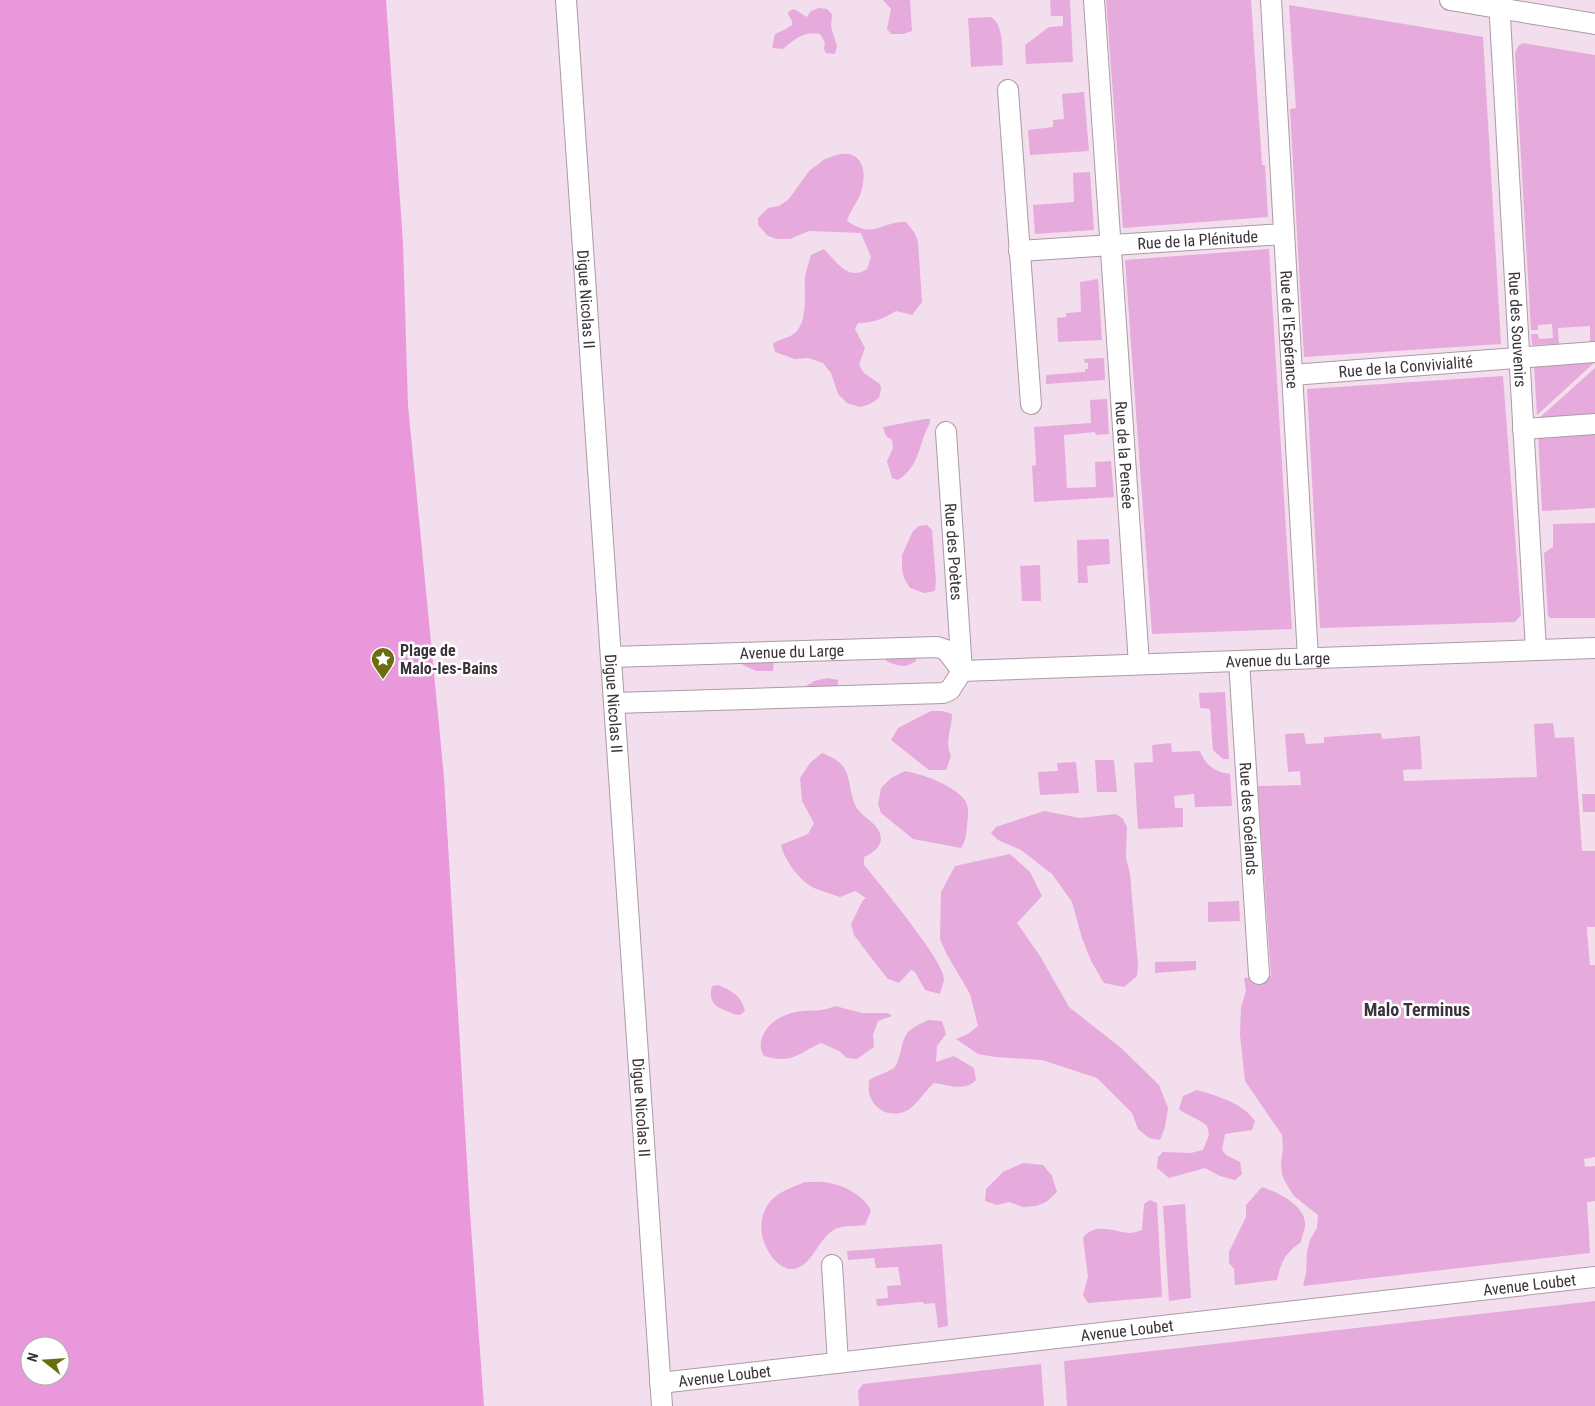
<svg xmlns="http://www.w3.org/2000/svg" width="1595" height="1406" viewBox="0 0 1595 1406" font-family="'Roboto Condensed',sans-serif">
	<style>
		.green { fill: #e7aadc }
		.water { fill: #e999db; fill-rule: evenodd }
		.lines { fill: none; stroke-linecap: round; stroke-linejoin: round }
		.minor-casing { stroke: #ac9aa8; stroke-width: 22 }
		.minor { stroke: #fff; stroke-width: 20 }
		.labels { text-anchor: middle; stroke-width: 5; stroke-linejoin: round; paint-order: stroke }
		.street-label { font-size: 16px; fill: #3b3339; stroke: #fff }
		.poi-label { font-size: 16px; font-weight: bold; fill: #3b3339; stroke: #fff; text-anchor: start }
		.neighbourhood-label { font-size: 18px; font-weight: bold; fill: #3b3339; stroke: #fff }
	</style>
	<rect width="100%" height="100%" fill="#f2deed"/>
	<g class="green">
		<path d="M883,0H910L912,31L903,34H891L887,29L891,9Z"/>
		<path d="M1050,0H1070L1073,62L1026,64L1025,45L1049,27L1063,26V16H1051Z"/>
		<path d="M1106,0H1251L1262,165H1265L1268,217L1123,228Z"/>
		<path d="M1289,5L1483,37L1501,344L1304,357L1290,109L1296,108Z"/>
		<path d="M819,8L827,9L832,14L831,27L837,46L835,54L826,53L824,49L825,42L820,34C804,31 795,39 783,49L772,48L775,34L786,29L792,25V21L788,14L789,11L794,9L807,17L811,11Z"/>
		<path d="M991,17C1004,25 1002,50 1003,65L971,67L968,18Z"/>
		<path d="M1523,43L1595,55V342H1590V326L1558,328L1559,344L1532,345L1531,334H1538L1539,339L1553,338L1552,324L1538,325V330H1531L1515,53L1518,46Z"/>
		<path d="M1084,92L1089,151L1030,155L1028,130L1053,127V120L1064,119L1062,94Z"/>
		<path d="M840,154C844,154 849,153 852,155C867,161 865,183 860,195C856,204 850,211 847,221C875,240 880,221 906,222L914,232L918,241L922,302L912,315L896,311C883,319 873,323 858,323L855,329L865,348L859,365L864,373L880,384L881,389L879,398L870,404L860,407L847,403L838,394L831,373L823,363L808,358L795,359L775,352L773,344C780,338 790,339 797,331C808,318 804,294 805,278C806,270 809,263 811,255L824,249C836,261 848,282 867,269L871,257L861,233L809,231L790,239H777L768,236L758,225V218L768,208L779,206L789,199L809,171L825,159Z"/>
		<path d="M1090,172L1094,230L1035,234L1033,205L1074,202L1073,173Z"/>
		<path d="M1269,249L1292,629L1152,634L1125,260Z"/>
		<path d="M1098,279L1102,340L1058,342L1057,318L1066,317V313L1081,312L1080,282Z"/>
		<path d="M1104,358L1105,380L1046,384V375L1085,372V369H1088V363H1085L1084,359Z"/>
		<path d="M1595,362L1537,415L1534,365Z"/>
		<path d="M1595,368V417L1537,420Z"/>
		<path d="M1503,376L1521,615L1515,622L1320,628L1307,389Z"/>
		<path d="M1107,399L1109,434L1096,435L1095,432L1064,435L1067,488L1096,487L1095,462L1111,461L1114,497L1034,502L1032,466L1036,465L1034,427L1091,423L1090,400Z"/>
		<path d="M925,419H930C930,425 928,426 926,431C918,450 918,467 898,480L892,478L887,461L893,448L892,440L886,436L883,427Z"/>
		<path d="M1595,430V508L1542,511L1538,433Z"/>
		<path d="M1595,523V618H1550L1548,616L1544,553L1553,547V524Z"/>
		<path d="M927,525L932,530L936,582L935,591L924,593L910,588L904,578L902,569V555L913,531L919,526Z"/>
		<path d="M1109,539L1110,564L1087,566L1088,583H1078L1077,540Z"/>
		<path d="M1040,565L1041,601H1022L1020,566Z"/>
		<path d="M916,653V661C904,669 899,666 886,661V654Z"/>
		<path d="M774,658L773,671H756L743,665L742,659Z"/>
		<path d="M827,678L838,680L837,692L807,693L806,686L814,681Z"/>
		<path d="M1225,692L1229,759H1223L1213,750L1210,709L1200,708L1199,693Z"/>
		<path d="M931,711H943L952,714C952,729 944,742 951,756L946,770H929L891,740L898,728Z"/>
		<path d="M1553,723L1555,738L1574,737L1582,851H1595V927H1587V932L1590,965H1595V1157L1584,1159L1585,1167L1595,1166V1201L1587,1202L1590,1253L1303,1286L1306,1273L1307,1252L1310,1240L1317,1228L1318,1215L1294,1196L1287,1185L1282,1175L1281,1162L1283,1148L1282,1135L1245,1081L1240,1035L1241,1007L1246,991L1244,978L1271,976L1258,786L1301,785L1300,771L1288,772L1285,734L1304,733L1306,744L1324,743V737L1381,733L1382,739L1420,736L1422,769L1403,770L1404,781L1537,777L1534,724Z"/>
		<path d="M1171,743L1172,752L1200,751C1205,765 1215,772 1230,774L1232,806L1195,807L1194,794L1174,796L1175,808H1183V827L1138,829L1134,763L1153,762L1152,745Z"/>
		<path d="M822,753C830,756 839,760 844,768C852,780 849,800 860,812C867,820 880,825 881,838C881,848 871,854 864,857V865C878,882 945,962 944,979C944,983 941,989 940,994L925,990L915,972L911,970L899,983L888,979L872,959L854,935L851,924L863,900L866,898L855,891L840,897C831,894 822,891 814,888C800,881 784,860 781,845L808,834L814,823L802,801L800,778L810,763Z"/>
		<path d="M1095,760H1114L1117,792H1097Z"/>
		<path d="M1076,762L1079,793L1040,795L1038,772L1058,771L1057,763Z"/>
		<path d="M905,771C922,774 953,785 964,799C970,806 968,818 967,826C966,834 966,841 961,848L913,839L881,813L878,804L881,788L891,778Z"/>
		<path d="M1582,794H1595V817V812H1583Z"/>
		<path d="M1044,811L1080,818L1116,814L1123,819L1127,827L1126,858L1130,874L1138,965L1137,976L1124,987L1104,983L1091,961L1082,938L1072,902L1052,874L1021,850L998,840L991,833L996,827Z"/>
		<path d="M1010,854L1030,872L1042,896L1017,923L1040,956L1069,1007L1120,1047L1159,1085L1168,1108L1165,1127L1160,1140L1149,1138L1138,1129L1132,1113L1097,1078L1042,1060L995,1057L978,1054L956,1039L968,1034L978,1026L970,994L946,953L940,939L941,892L955,866Z"/>
		<path d="M1239,901L1240,921L1208,922V902Z"/>
		<path d="M1196,961V970L1155,973V962Z"/>
		<path d="M718,985C732,991 741,995 745,1011L740,1015C736,1015 733,1014 729,1012C715,1007 708,1002 712,986Z"/>
		<path d="M835,1006L862,1013H888L892,1016L878,1021L873,1035L874,1047L857,1059L847,1058L839,1051L821,1043C796,1054 794,1064 764,1056C759,1048 760,1041 764,1033C769,1023 783,1014 796,1012C811,1009 818,1013 835,1006Z"/>
		<path d="M928,1020L942,1021L946,1034L937,1046L936,1062L954,1056L974,1068L976,1080C964,1092 949,1085 934,1083C926,1090 920,1100 912,1107C898,1119 876,1114 870,1096C868,1091 869,1085 869,1080C874,1077 892,1070 894,1068C901,1061 900,1042 908,1032C913,1027 922,1023 928,1020Z"/>
		<path d="M1197,1090C1217,1096 1243,1103 1255,1121L1252,1130L1225,1134L1222,1150L1226,1155L1240,1162L1242,1174L1235,1180L1220,1176L1205,1168L1169,1178L1157,1168L1158,1157L1163,1152L1191,1153L1203,1150L1209,1135L1207,1126C1198,1118 1188,1116 1179,1109L1183,1096Z"/>
		<path d="M1023,1163L1043,1165L1052,1176L1057,1192L1046,1202L1036,1206L1023,1207L1009,1202L997,1205L985,1201L986,1189L1003,1172Z"/>
		<path d="M805,1182C813,1182 822,1181 829,1183C844,1185 866,1197 871,1211L865,1225C854,1227 842,1224 832,1231C817,1241 811,1269 791,1269C783,1269 776,1262 772,1257C760,1241 757,1220 769,1203C777,1192 793,1187 805,1182Z"/>
		<path d="M1262,1187C1277,1192 1303,1204 1305,1222C1306,1227 1302,1236 1301,1242C1285,1253 1281,1262 1277,1280L1235,1285L1234,1269L1229,1263V1252L1246,1217V1205Z"/>
		<path d="M1150,1200L1157,1203L1162,1297L1088,1303L1083,1295L1088,1277L1083,1238C1094,1222 1113,1231 1129,1233C1133,1233 1138,1231 1142,1230L1144,1204Z"/>
		<path d="M1185,1204L1191,1298L1169,1301L1163,1206Z"/>
		<path d="M942,1244L948,1326L938,1328L935,1303L924,1304L923,1302L877,1306L876,1299L888,1298L887,1286L901,1285L898,1267L876,1268L874,1258L848,1260L847,1251Z"/>
		<path d="M1595,1301V1406H1067L1064,1361Z"/>
		<path d="M1041,1364L1044,1406H859L858,1391L863,1384Z"/>
	</g>
	<path class="water" d="M0,0H386L403,243L408,405L444,777L470,1213L484,1406H0ZM30,1346H60V1376H30Z"/>
	<g class="lines">
		<g class="minor-casing">
			<g id="minor">
				<path id="s1" d="M566,0L662,1406"/>
				<path id="s2" d="M1094,0L1139,664"/>
				<path id="s3" d="M1271,0L1308,658"/>
				<path d="M1450,0L1595,24"/>
				<path id="s4" d="M1499,0L1536,650"/>
				<path d="M1008,90L1031,404"/>
				<path id="s5" d="M1019,251L1284,234"/>
				<path id="s6" d="M1292,375L1595,352"/>
				<path d="M1523,429L1595,424"/>
				<path id="s7" d="M946,432L962,671"/>
				<path id="s8" d="M611,657L937,647L946,650L962,671"/>
				<path id="s9" d="M1239,661L1259,974"/>
				<path id="s10" d="M962,671L1595,648"/>
				<path d="M614,703L943,693L950,690L962,671"/>
				<path d="M832,1265L838,1363"/>
				<path id="s11" d="M660,1383L1595,1277"/>
			</g>
		</g>
		<use href="#minor" class="minor"/>
	</g>
	<defs>
		<g id="sight-pin" transform="scale(1.25)"><path d="M0 17L-7.5 6A9.5 9.5 0 1 1 7.5 6Z" fill="#6a6d10" stroke="#fff"/><path d="M0-6L1.8-2.2L6-1.7L2.9 1.2L3.7 5.4L0 3.3L-3.7 5.4L-2.9 1.2L-6-1.7L-1.8-2.2Z" fill="#fff"/></g>
	</defs>
	<g fill-rule="evenodd">
		<use href="#sight-pin" x="383" y="659"/>
	</g>
	<g class="labels">
		<g class="street-label">
			<text dy="6" stroke="none"><textPath href="#s5" startOffset="179">Rue de la Plénitude</textPath></text>
			<text dy="6" stroke="none"><textPath href="#s1" startOffset="300">Digue Nicolas II</textPath></text>
			<text dy="6" stroke="none"><textPath href="#s3" startOffset="330">Rue de l'Espérance</textPath></text>
			<text dy="6" stroke="none"><textPath href="#s4" startOffset="330">Rue des Souvenirs</textPath></text>
			<text dy="6" stroke="none"><textPath href="#s6" startOffset="114">Rue de la Convivialité</textPath></text>
			<text dy="6" stroke="none"><textPath href="#s2" startOffset="456">Rue de la Pensée</textPath></text>
			<text dy="6" stroke="none"><textPath href="#s7" startOffset="120">Rue des Poètes</textPath></text>
			<text dy="6" stroke="none"><textPath href="#s8" startOffset="181">Avenue du Large</textPath></text>
			<text dy="6" stroke="none"><textPath href="#s10" startOffset="316">Avenue du Large</textPath></text>
			<text dy="6" stroke="none"><textPath href="#s1" startOffset="705">Digue Nicolas II</textPath></text>
			<text dy="6" stroke="none"><textPath href="#s9" startOffset="158">Rue des Goélands</textPath></text>
			<text dy="6" stroke="none"><textPath href="#s1" startOffset="1110">Digue Nicolas II</textPath></text>
			<text dy="6" stroke="none"><textPath href="#s11" startOffset="875">Avenue Loubet</textPath></text>
			<text dy="6" stroke="none"><textPath href="#s11" startOffset="470">Avenue Loubet</textPath></text>
			<text dy="6" stroke="none"><textPath href="#s11" startOffset="65">Avenue Loubet</textPath></text>
		</g>
		<g class="poi-label">
			<text x="400" y="656">Plage de<tspan x="400" dy="18">Malo-les-Bains</tspan></text>
		</g>
		<g class="neighbourhood-label">
			<text x="1417" y="1016">Malo Terminus</text>
		</g>
	</g>
	<g transform="translate(45 1361) rotate(287)"><circle r="24" fill="#ffffff" stroke="#b1adb0"/>
	<path d="M0-4L9 19L0 12L-9 19Z" fill="#6a6d10"/>
	<text y="-8" font-size="14" font-weight="bold" text-anchor="middle" fill="#3b3339">N</text>
	</g>
</svg>
